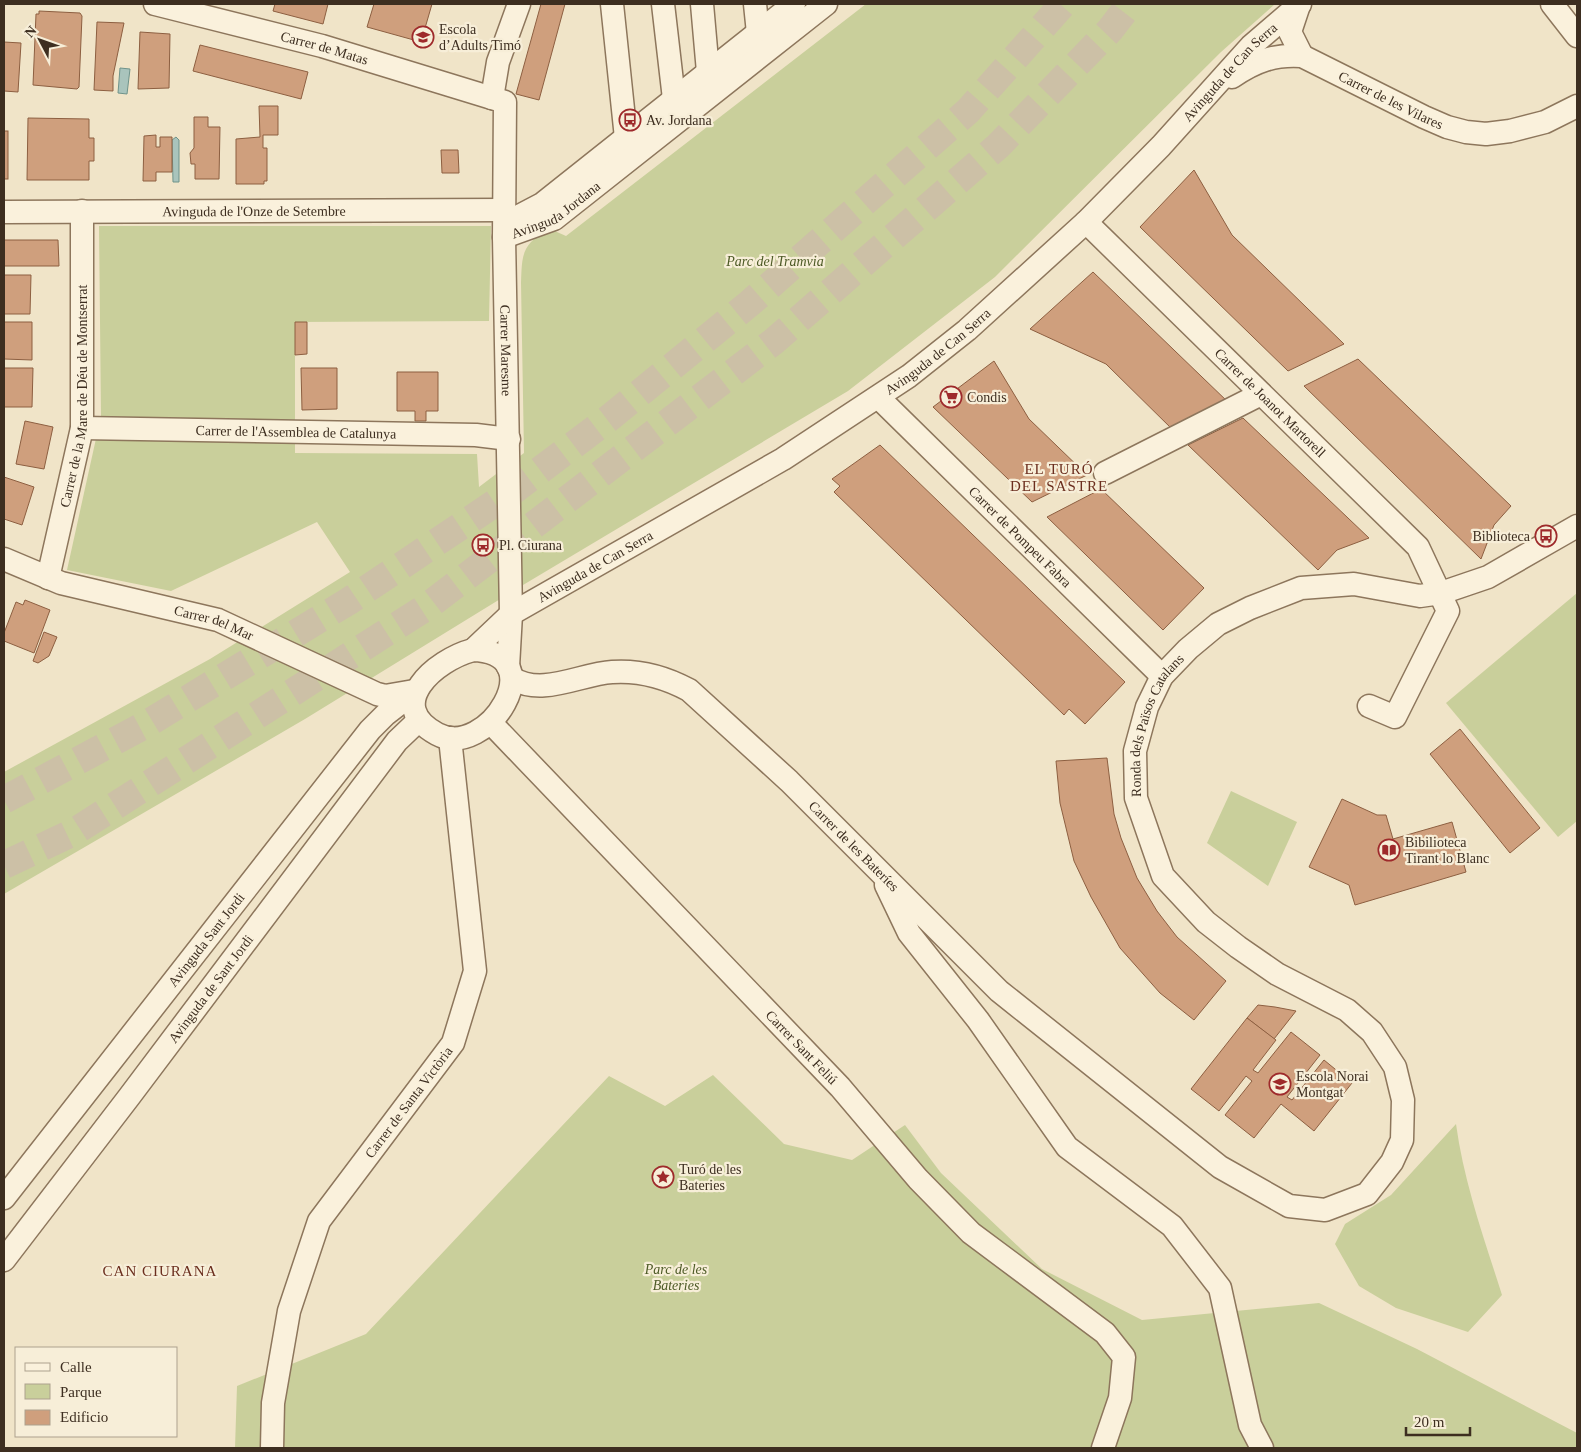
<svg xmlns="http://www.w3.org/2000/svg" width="1581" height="1452" viewBox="0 0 1581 1452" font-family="'Times New Roman',serif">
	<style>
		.green { fill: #c9cf9b }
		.water { fill: #a9c4bc; stroke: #6f938a }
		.building { fill: #cf9f7d; stroke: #8d5f41 }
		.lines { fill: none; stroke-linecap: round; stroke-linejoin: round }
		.highway-tunnel { stroke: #ccc0a6; stroke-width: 28; stroke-dasharray: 28 14; stroke-linecap: butt }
		.minor-casing { stroke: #8d765c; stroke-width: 25 }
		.minor { stroke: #faf1dc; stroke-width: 22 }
		.labels { text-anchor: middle; stroke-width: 4.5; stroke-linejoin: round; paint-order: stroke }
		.poi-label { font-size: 14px; fill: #3d2e20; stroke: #f7eed8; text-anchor: start }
		.street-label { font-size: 14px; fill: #3d2e20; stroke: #f7eed8 }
		.park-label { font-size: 14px; font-style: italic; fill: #4d5a26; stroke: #f7eed8 }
		.neighbourhood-label { font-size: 15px; letter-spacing: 1px; fill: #6b2e1e; stroke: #f7eed8 }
	</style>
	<rect width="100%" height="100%" fill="#f0e4c8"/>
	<g class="green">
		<path d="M866,4H1275L1221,52L995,277L848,391L518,588L305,719L4,894V772L210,659L350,572L317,522L171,591L67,570L101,416L99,226H491L489,321L295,322V453L477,454L479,487L524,453L521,283C522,253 522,246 548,228L566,236Z"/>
		<path d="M1577,593V821L1558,837L1446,703Z"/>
		<path d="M1231,791L1297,822L1268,886L1207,843Z"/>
		<path d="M713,1075L784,1144L852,1160L905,1125L941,1173L1042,1269L1142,1320L1319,1303L1417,1349L1577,1433V1448H235L237,1386L366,1334L609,1076L665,1106Z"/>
		<path d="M1456,1124C1464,1183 1484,1238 1502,1295L1468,1332L1396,1308L1359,1286L1335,1244L1345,1224L1391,1195Z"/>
	</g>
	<g class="water">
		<path d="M120,68L130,69L127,94L118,93Z"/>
		<path d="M176,137L179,140V182H173L172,140Z"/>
	</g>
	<g class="building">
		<path d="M275,4H328L323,24L273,11Z"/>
		<path d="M374,4H432L421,42L367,27Z"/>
		<path d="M541,4H565L539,100L516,94Z"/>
		<path d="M39,11L80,13L82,16L79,87L77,89L33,85L36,14H39Z"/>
		<path d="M97,22L124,23L113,76V91L94,90Z"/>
		<path d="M140,32L170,34L169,88L138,89Z"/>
		<path d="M4,42L21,43L18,92L4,91Z"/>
		<path d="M200,45L308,72L301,99L193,71Z"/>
		<path d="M259,106H278V135H263V148H267V181H264V184H236V139L260,137Z"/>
		<path d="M194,117H208V127H220L219,179H195V164H191L190,153L194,148Z"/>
		<path d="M28,118L89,119V138H94V161H89V180H27Z"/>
		<rect x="4" y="131" width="4" height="48"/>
		<path d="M156,135V147H160V137H172V172H156V181H143L144,136Z"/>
		<path d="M441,150H458L459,173H442Z"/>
		<path d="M1194,170L1232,235L1344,344L1288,371L1140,227Z"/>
		<path d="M4,240H58L59,266H4Z"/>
		<path d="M1093,272L1229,403L1174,431L1106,364L1030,329Z"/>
		<path d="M4,275H31L30,314H4Z"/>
		<path d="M4,322H32V360L4,359Z"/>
		<path d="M295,322H307V354L295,355Z"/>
		<path d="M1358,359L1511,506L1494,525L1481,559L1304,386Z"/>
		<path d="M994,361L1029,419L1087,475L1032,502L933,407Z"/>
		<path d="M4,368H33L32,407H4Z"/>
		<path d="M301,368H337V409L302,410Z"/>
		<path d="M397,372H438V411H426V421H415V411H397Z"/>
		<path d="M1243,418L1369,538L1337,550L1318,570L1188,445Z"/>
		<path d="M25,421L53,427L44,469L16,464Z"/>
		<path d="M880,445L1125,682L1085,724L1069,709L1064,715L834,492L840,486L832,479Z"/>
		<path d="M4,477L34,487L22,525L4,519Z"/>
		<path d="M1101,489L1204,588L1163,630L1047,517Z"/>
		<path d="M25,600L50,610L34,653L4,641V633L16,602L23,605Z"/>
		<path d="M44,632L57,637L49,656L38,663L33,661Z"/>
		<path d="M1460,729L1540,828L1510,853L1430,754Z"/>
		<path d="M1107,758L1114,814L1121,838L1137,878L1157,911L1177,937L1226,981L1194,1020L1160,993L1120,948L1091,897L1074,861L1060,803L1056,761Z"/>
		<path d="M1342,799L1377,815H1386L1393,839L1452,822L1466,872L1355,905L1349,885L1309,867Z"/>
		<path d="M1258,1005L1275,1007L1296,1011L1274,1039L1247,1018Z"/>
		<path d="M1247,1018L1276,1040L1253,1070L1258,1073L1291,1032L1320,1055L1287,1097L1292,1100L1324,1060L1352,1083L1314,1131L1281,1104L1254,1138L1225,1115L1252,1081L1246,1076L1219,1111L1191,1089Z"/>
	</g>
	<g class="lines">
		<g class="highway-tunnel">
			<path d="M4,800L145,725L349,601L510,493L608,419L750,303L968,111L1063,4"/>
			<path d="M4,865L74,832L428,606L773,342L998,146L1110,30L1130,4"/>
		</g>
		<g class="minor-casing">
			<g id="minor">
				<path id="s1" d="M155,4L322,46L505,102L504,237L511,614L508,667"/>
				<path d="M612,4L626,138"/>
				<path d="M663,4L674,99"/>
				<path d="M702,4L708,72"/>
				<path d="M755,4L758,33"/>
				<path d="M1552,4L1577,36"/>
				<path d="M1299,5L1290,32L1302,56"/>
				<path id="s2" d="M1232,77C1255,61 1275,54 1302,56L1424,117L1447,127L1466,132L1486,134L1510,131L1545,122L1577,106"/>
				<path d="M492,98L498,62L519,4"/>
				<path id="s3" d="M4,212L504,210"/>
				<path id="s4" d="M1086,222L1418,547L1448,611L1395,717L1369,706"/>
				<path d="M507,233L521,215L542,204L794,4"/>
				<path id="s5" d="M504,237L554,219L826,4"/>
				<path id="s6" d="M879,398L1162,676"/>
				<path id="s7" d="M82,428L476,435L509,439"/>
				<path d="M1105,473L1261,394"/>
				<path id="s8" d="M4,559L61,583L218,620L377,694L385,696L414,691"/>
				<path id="s9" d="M48,578L82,428V211"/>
				<path id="s10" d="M473,650L511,614L783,459L909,376L967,330L1086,222L1161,146L1251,46L1300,4"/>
				<path d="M473,650C555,653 487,761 437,734C383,705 435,660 473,650Z"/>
				<path id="s11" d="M512,678C542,697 580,674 612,672C640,670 665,677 689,690L789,781L999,991L1220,1167L1289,1206L1325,1210L1367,1194L1392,1162L1402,1140L1403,1100L1395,1067L1372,1032L1347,1010L1277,974L1238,947L1206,922L1163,876L1136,798L1135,751L1147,707L1162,676L1188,649L1218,624L1250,608L1301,588L1354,584L1420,596L1441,593L1488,577L1577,526"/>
				<path id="s12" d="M491,723L840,1087L918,1179L971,1233L1105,1333L1124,1357L1120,1398L1103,1448"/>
				<path d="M886,885L909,933L978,1020L1067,1147L1172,1226L1220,1288L1250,1425L1262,1448"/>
				<path id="s13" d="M4,1198L370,730L386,714L417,690"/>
				<path id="s14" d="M4,1260L129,1097L397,741L419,720"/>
				<path id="s15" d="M272,1448L273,1403L289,1311L319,1221L453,1043L475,971L450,738"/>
			</g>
		</g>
		<use href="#minor" class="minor"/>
	</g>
	<defs>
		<g id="school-ring" transform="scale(1.125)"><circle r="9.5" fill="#f7eed8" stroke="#9e2a2b" stroke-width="1.5"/><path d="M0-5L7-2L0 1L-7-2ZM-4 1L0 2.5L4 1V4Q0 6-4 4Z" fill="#9e2a2b"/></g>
		<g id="bus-ring" transform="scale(1.125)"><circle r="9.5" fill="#f7eed8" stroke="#9e2a2b" stroke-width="1.5"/><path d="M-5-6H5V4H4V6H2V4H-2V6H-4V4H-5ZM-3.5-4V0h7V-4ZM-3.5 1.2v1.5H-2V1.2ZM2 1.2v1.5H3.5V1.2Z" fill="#9e2a2b"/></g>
		<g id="supermarket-ring" transform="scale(1.125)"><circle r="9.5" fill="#f7eed8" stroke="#9e2a2b" stroke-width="1.5"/><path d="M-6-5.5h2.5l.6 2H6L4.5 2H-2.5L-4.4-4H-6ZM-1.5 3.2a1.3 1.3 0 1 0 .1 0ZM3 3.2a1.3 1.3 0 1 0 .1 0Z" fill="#9e2a2b"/></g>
		<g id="library-ring" transform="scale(1.125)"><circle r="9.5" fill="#f7eed8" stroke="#9e2a2b" stroke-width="1.5"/><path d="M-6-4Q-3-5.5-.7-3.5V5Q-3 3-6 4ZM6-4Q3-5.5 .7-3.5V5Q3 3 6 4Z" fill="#9e2a2b"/></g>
		<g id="sight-ring" transform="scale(1.125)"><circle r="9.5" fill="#f7eed8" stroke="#9e2a2b" stroke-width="1.5"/><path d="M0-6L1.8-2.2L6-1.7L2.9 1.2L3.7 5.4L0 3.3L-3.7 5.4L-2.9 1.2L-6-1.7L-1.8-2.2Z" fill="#9e2a2b"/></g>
	</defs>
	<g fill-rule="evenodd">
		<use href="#school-ring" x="423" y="37"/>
		<use href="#bus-ring" x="630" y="120"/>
		<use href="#supermarket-ring" x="951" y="397"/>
		<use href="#bus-ring" x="1546" y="536"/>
		<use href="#bus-ring" x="483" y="545"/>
		<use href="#library-ring" x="1389" y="850"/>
		<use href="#school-ring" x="1280" y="1084"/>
		<use href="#sight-ring" x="663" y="1177"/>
	</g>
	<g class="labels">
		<g class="poi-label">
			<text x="439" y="34">Escola<tspan x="439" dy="16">d’Adults Timó</tspan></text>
			<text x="646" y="125">Av. Jordana</text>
			<text x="967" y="402">Condis</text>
			<text x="1530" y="541" text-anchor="end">Biblioteca</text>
			<text x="499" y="550">Pl. Ciurana</text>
			<text x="1405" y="847">Bibilioteca<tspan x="1405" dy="16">Tirant lo Blanc</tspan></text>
			<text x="1296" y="1081">Escola Norai<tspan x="1296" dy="16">Montgat</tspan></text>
			<text x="679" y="1174">Turó de les<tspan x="679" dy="16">Bateries</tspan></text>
		</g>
		<g class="street-label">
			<text dy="5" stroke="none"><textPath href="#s1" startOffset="175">Carrer de Matas</textPath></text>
			<text dy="5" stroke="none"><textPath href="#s10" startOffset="959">Avinguda de Can Serra</textPath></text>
			<text dy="5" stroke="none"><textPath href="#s2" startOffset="174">Carrer de les Vilares</textPath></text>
			<text dy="5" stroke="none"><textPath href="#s5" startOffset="59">Avinguda Jordana</textPath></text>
			<text dy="5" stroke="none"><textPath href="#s3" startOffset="250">Avinguda de l'Onze de Setembre</textPath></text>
			<text dy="5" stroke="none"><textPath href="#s1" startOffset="612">Carrer Maresme</textPath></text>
			<text dy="5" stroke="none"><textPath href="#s10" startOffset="554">Avinguda de Can Serra</textPath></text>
			<text dy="5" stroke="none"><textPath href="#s9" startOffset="185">Carrer de la Mare de Déu de Montserrat</textPath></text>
			<text dy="5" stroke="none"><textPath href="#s4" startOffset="258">Carrer de Joanot Martorell</textPath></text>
			<text dy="5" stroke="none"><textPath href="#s7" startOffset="214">Carrer de l'Assemblea de Catalunya</textPath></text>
			<text dy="5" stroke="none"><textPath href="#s6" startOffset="198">Carrer de Pompeu Fabra</textPath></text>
			<text dy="5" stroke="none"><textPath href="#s10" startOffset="149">Avinguda de Can Serra</textPath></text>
			<text dy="5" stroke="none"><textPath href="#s8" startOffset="220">Carrer del Mar</textPath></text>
			<text dy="5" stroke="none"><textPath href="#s11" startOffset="1662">Ronda dels Països Catalans</textPath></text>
			<text dy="5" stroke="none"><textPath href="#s11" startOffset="410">Carrer de les Bateríes</textPath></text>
			<text dy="5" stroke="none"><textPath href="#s13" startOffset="328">Avinguda Sant Jordi</textPath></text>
			<text dy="5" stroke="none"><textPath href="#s14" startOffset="341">Avinguda de Sant Jordi</textPath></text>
			<text dy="5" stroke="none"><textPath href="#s12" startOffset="449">Carrer Sant Feliú</textPath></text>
			<text dy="5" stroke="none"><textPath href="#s15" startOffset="382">Carrer de Santa Victòria</textPath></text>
		</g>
		<g class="park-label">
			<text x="775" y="266">Parc del Tramvia</text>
			<text x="676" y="1274">Parc de les<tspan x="676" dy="16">Bateries</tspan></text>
		</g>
		<g class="neighbourhood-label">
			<text x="1059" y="474">EL TURÓ<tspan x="1059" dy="17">DEL SASTRE</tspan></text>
			<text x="160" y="1276">CAN CIURANA</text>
		</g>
	</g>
	<rect width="1581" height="1452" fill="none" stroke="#3d2e20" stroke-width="10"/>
	<rect x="15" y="1347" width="162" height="90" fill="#f7eed8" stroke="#ada18e"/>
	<rect x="25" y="1363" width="25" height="8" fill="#faf1dc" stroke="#ada18e"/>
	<text x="60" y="1372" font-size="15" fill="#3d2e20">Calle</text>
	<rect x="25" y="1384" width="25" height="15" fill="#c9cf9b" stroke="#ada18e"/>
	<text x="60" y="1397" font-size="15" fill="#3d2e20">Parque</text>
	<rect x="25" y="1410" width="25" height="15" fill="#cf9f7d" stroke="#ada18e"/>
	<text x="60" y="1422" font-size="15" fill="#3d2e20">Edificio</text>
	<g transform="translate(40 40) rotate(311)" stroke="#f7eed8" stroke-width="4" paint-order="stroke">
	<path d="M0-4L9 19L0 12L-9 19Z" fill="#3d2e20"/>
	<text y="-8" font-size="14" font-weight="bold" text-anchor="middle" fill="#3d2e20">N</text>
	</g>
	<path d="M1406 1427v8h64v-8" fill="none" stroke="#3d2e20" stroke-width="2.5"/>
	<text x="1414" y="1427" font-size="15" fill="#3d2e20" stroke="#f7eed8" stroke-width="4" paint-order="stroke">20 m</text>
</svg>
